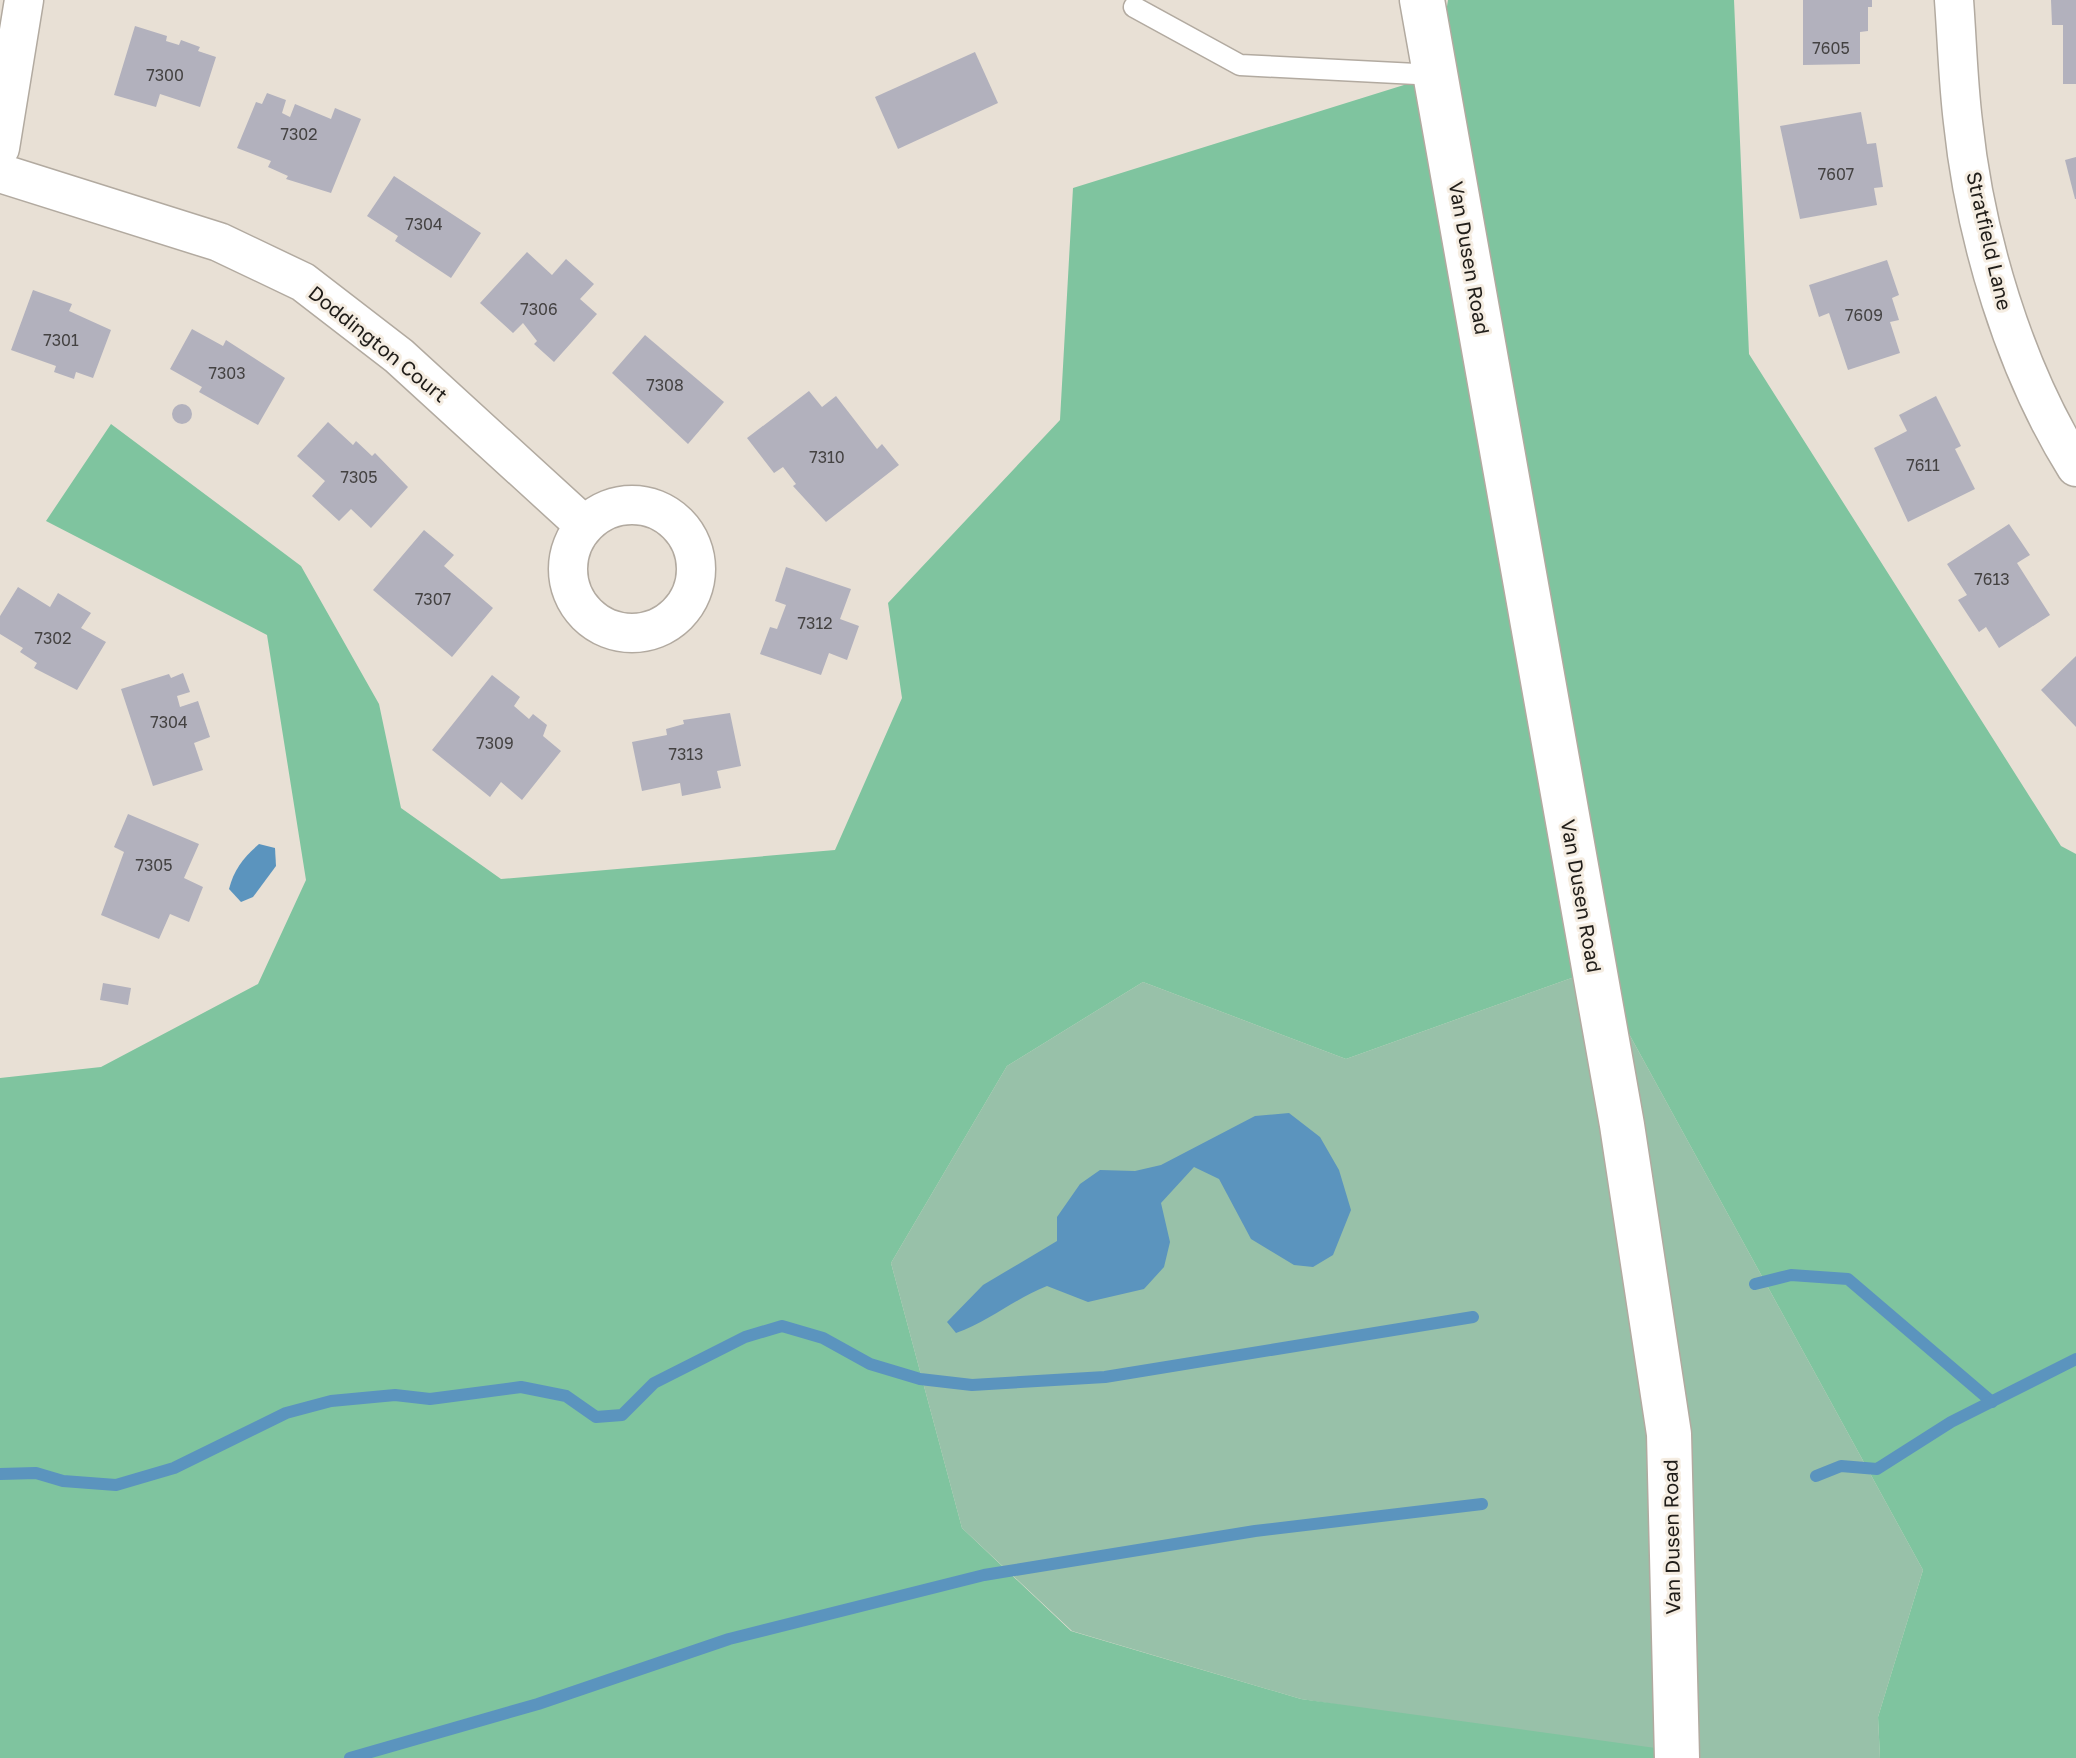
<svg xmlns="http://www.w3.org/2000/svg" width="2076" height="1758" viewBox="0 0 2076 1758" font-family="'Golos Text',sans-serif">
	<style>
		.green { fill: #98c1a9 }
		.forest { fill: #7fc49f }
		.water { fill: #5b94be }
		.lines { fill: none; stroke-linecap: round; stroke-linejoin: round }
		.stream { stroke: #5b94be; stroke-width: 12 }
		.building { fill: #b2b1bd }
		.lane-casing { stroke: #b2aaa0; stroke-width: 23 }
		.street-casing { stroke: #b2aaa0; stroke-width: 41 }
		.secondary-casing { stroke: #b2aaa0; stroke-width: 47 }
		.lane { stroke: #fff; stroke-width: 20 }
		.street { stroke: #fff; stroke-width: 38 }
		.secondary { stroke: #fff; stroke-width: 44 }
		.labels { text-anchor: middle; stroke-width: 6; stroke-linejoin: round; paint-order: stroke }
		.number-label { font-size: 16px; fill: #444242 }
		.street-label { font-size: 20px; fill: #201d19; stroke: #f5ede2 }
	</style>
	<rect width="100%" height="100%" fill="#e8e0d5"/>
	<path class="green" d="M1594,970L1923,1570L1878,1717L1880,1758H1677L1301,1699L1072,1631L962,1528L891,1263L1007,1066L1143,982L1346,1059Z"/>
	<path class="forest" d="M1448,0H1734L1749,354L2061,846L2076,854V1758H1880L1878,1717L1923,1570L1594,970L1346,1059L1143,982L1007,1066L891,1263L962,1528L1071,1631L1301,1699L1677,1751V1758H0V1078L101,1067L258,984L306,880L267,635L46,521L111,424L301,566L379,704L401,808L501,879L835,850L902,698L888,603L1060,420L1073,188L1436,75Z"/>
	<g class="water">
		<path d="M259,844L275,848L276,866L253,897L241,902L229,889C234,869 244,857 259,844Z"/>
		<path d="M1289,1113L1320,1137L1339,1170L1351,1210L1333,1255L1313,1267L1294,1265L1251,1239L1219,1179L1194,1167L1161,1203L1170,1242L1164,1267L1144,1289L1088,1302L1047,1286C1014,1299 990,1321 956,1333L947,1322L983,1285L1057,1241V1217L1080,1184L1100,1170L1135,1171L1161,1165L1255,1116Z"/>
	</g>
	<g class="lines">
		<g class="stream">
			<path d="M1755,1284L1791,1275L1848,1279L1992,1402"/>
			<path d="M0,1474L36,1473L63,1481L116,1485L174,1468L286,1413L331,1401L395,1395L430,1399L521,1387L566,1396L596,1417L622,1415L654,1383L745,1337L782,1326L823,1338L870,1364L920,1379L972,1385L1105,1377L1473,1317"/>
			<path d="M1816,1476L1841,1466L1877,1469L1951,1422L2076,1359"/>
			<path d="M350,1758L538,1704L729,1639L984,1575L1255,1531L1482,1504"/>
		</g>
	</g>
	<g class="building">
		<path d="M1803,0H1872V7H1868V31L1860,32V64L1803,65Z"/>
		<path d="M2051,0H2076V84H2063V25H2052Z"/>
		<path d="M135,26L167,36L166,41L179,45L181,40L200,47L198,51L216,57L200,107L160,94L156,107L114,95Z"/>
		<path d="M975,52L998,103L898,149L875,97Z"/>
		<path d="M267,93L286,100L282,113L290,117L295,104L331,119L335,108L361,119L331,193L286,179L288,176L268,167L271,161L237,148L256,102L262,104Z"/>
		<path d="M1861,112L1867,144L1876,143L1883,187L1874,188L1877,205L1800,219L1780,126Z"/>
		<path d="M2076,157V199H2075L2065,160Z"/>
		<path d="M394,176L481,233L451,278L395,241L398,236L367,216Z"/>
		<path d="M527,252L552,275L566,259L594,284L580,299L597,314L554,362L534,344L537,341L523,323L513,333L480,303Z"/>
		<path d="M1887,260L1899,295L1892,298L1899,320L1890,322L1900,353L1848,370L1829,313L1819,317L1809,285Z"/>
		<path d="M33,290L72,304L69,311L111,330L93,378L76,372L74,379L54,372L56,366L11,350Z"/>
		<path d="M192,329L223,346L226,340L285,378L258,425L199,392L202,387L170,369Z"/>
		<path d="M645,335L724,402L688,444L612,373Z"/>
		<path d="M809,391L822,407L836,396L877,449L882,444L899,465L826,522L793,486L796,484L783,467L774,473L747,438Z"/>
		<path d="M1936,396L1961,446L1955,449L1975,489L1908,522L1874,448L1907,431L1899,415Z"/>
		<circle cx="182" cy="414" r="10"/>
		<path d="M328,422L353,445L356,441L372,456L375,453L408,487L371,528L351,509L339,521L312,496L325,481L297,456Z"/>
		<path d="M2009,524L2030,555L2017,563L2050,615L1999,648L1986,627L1979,632L1958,600L1967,595L1947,564Z"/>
		<path d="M424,530L454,555L444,566L493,608L452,657L373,590Z"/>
		<path d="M786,567L851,589L840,619L859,626L847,660L829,653L821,675L760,654L770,627L777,629L786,605L775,601Z"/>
		<path d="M18,587L50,607L58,593L91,613L81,628L106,642L77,690L34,668L37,663L20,652L23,648L0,634V616Z"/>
		<path d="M2076,656V727L2041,690Z"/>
		<path d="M183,673L190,692L177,696L180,707L198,701L210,737L194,743L203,770L153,786L121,689L169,674L171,678Z"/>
		<path d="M492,675L520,697L514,706L529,719L533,714L547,725L543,736L561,751L522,800L501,782L490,797L432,750Z"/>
		<path d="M730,713L741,766L717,771L721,788L682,796L680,783L642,791L632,742L667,735L666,729L684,724L683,720Z"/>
		<path d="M128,814L199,844L184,878L203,887L189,922L170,914L159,939L101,915L124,852L114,847Z"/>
		<path d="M103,983L131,988L128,1005L100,1000Z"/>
	</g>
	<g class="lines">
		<g class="lane-casing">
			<path id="lane" d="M1134,7L1240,65L1436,75"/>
		</g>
		<g class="street-casing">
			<g id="street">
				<path d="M1954,0C1957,40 1958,81 1963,122C1975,237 2014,368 2076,467"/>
				<path d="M0,148L24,0"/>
				<path d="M0,173L219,242L303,282L399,356L584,525"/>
				<circle cx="632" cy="569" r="64"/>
			</g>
		</g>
		<g class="secondary-casing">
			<path id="secondary" d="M1422,0L1622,1125L1669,1434L1677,1758"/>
		</g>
		<use href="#lane" class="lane"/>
		<use href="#street" class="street"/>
		<use href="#secondary" class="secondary"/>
	</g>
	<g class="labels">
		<g class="number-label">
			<text x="1831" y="54">7605</text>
			<text x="165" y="81">7300</text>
			<text x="299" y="140">7302</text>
			<text x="1836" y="180">7607</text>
			<text x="424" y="230">7304</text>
			<text x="539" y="315">7306</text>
			<text x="1864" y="321">7609</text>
			<text x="61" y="346">7301</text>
			<text x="227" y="379">7303</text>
			<text x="665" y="391">7308</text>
			<text x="827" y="463">7310</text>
			<text x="1923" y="471">7611</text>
			<text x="359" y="483">7305</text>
			<text x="1992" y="585">7613</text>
			<text x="433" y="605">7307</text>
			<text x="815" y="629">7312</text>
			<text x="53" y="644">7302</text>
			<text x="169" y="728">7304</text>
			<text x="495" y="749">7309</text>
			<text x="686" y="760">7313</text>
			<text x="154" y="871">7305</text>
		</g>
		<g class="street-label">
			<text transform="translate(1989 241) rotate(77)" y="7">Stratfield Lane</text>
			<text transform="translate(1469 258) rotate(80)" y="7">Van Dusen Road</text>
			<text transform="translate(378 344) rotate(39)" y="7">Doddington Court</text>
			<text transform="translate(1581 896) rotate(80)" y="7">Van Dusen Road</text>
			<text transform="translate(1672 1537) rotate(-91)" y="7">Van Dusen Road</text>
		</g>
	</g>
</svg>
